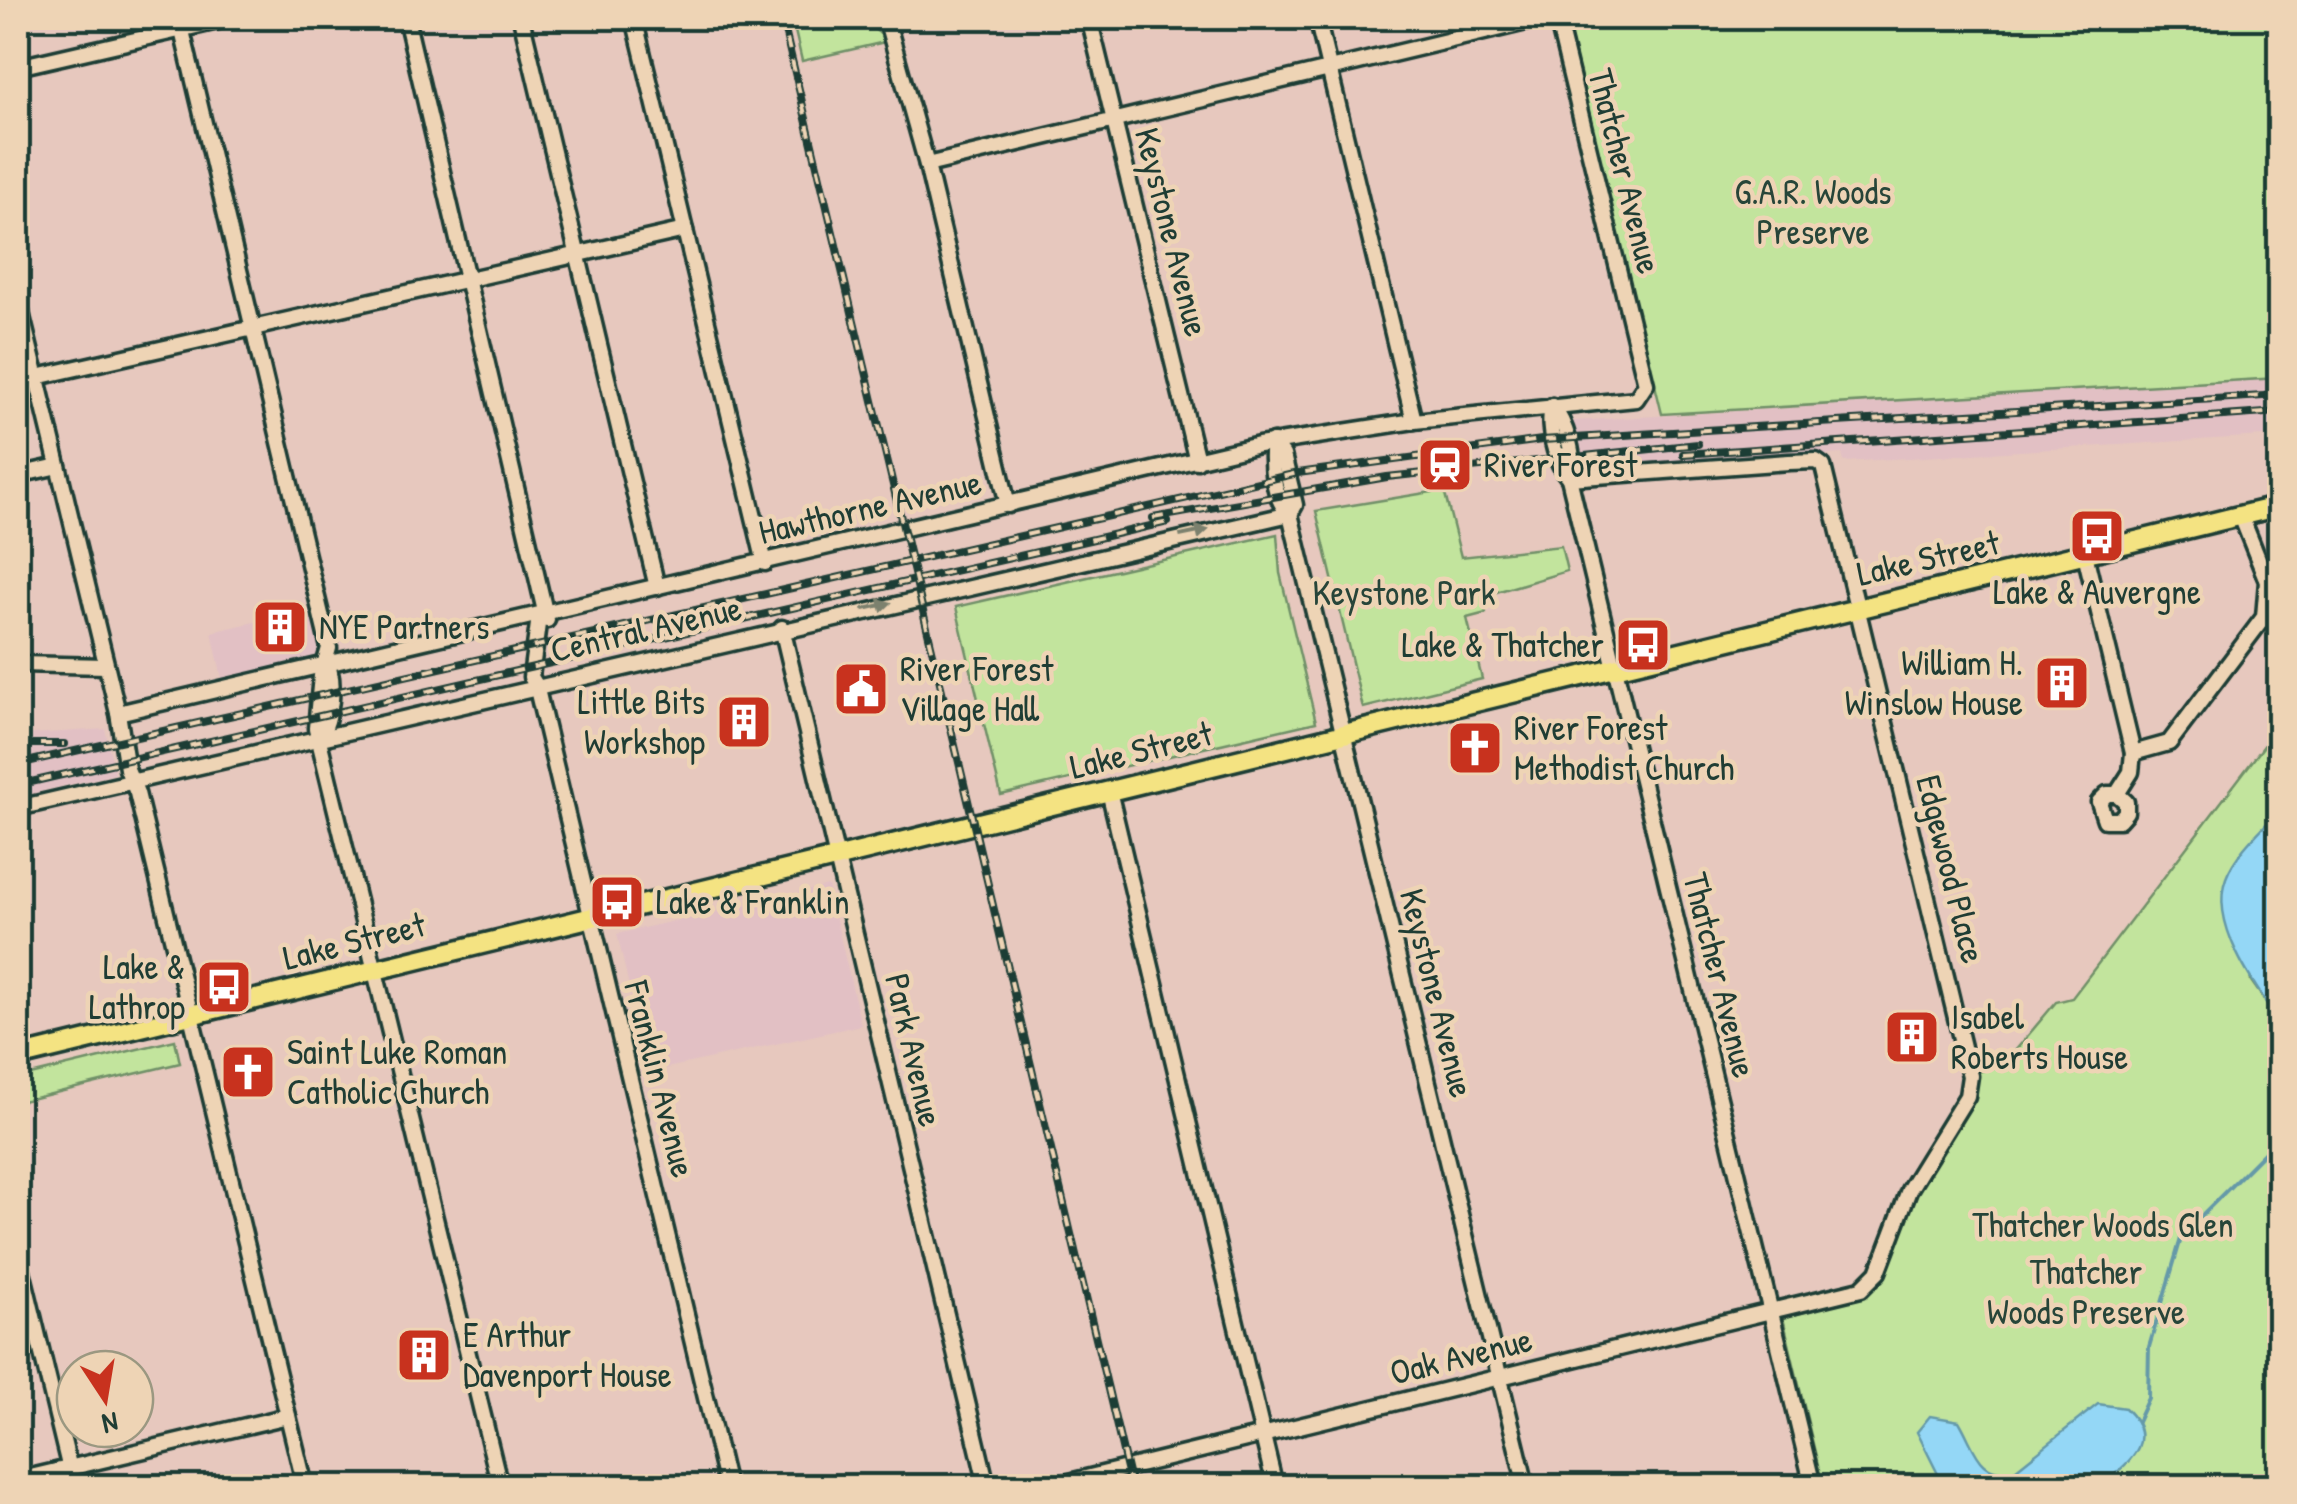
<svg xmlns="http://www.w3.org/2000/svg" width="2297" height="1504" viewBox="0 0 2297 1504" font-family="'Patrick Hand',sans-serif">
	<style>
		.built { fill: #e2c0c4 }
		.green { fill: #c2e49d; stroke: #709068; stroke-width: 2.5 }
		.water { fill: #94d7f6; stroke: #6599a8; stroke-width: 2.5 }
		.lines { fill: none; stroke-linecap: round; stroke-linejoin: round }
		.stream { stroke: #6599a8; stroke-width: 4 }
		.minor-casing { stroke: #1f3d34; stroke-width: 21 }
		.major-casing { stroke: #1f3d34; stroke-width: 25 }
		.minor { stroke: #eed4b5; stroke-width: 14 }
		.major { stroke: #f4e382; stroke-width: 18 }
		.rail-casing { stroke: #1f3d34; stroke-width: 8 }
		.rail { stroke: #eed4b5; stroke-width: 4; stroke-dasharray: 11; stroke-linecap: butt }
		.oneway { fill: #7c816e }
		.labels { text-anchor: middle; stroke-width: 9; stroke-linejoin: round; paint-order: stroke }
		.street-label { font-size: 35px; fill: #1f3d34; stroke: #eed4b5 }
		.park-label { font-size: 35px; fill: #274539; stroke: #eed4b5 }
		.poi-label { font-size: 35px; fill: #1f3d34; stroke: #eed4b5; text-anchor: start }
	</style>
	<rect width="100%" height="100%" fill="#e7c8be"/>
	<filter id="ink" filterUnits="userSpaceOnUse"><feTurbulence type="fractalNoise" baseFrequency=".01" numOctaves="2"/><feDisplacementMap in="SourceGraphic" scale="20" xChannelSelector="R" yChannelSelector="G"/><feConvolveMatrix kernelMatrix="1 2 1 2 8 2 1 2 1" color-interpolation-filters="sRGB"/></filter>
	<g filter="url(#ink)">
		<g class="built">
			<path d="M2279,378V435L1844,462L1842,454L1585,470L1573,421Z"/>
			<path d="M313,608L322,649L317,659L223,683L212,632Z"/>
			<path d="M105,729L115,774L18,797V735Z"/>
			<path d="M828,886L861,1025L649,1072L617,934Z"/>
		</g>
		<g class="green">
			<path d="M792,18H861L889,41L802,61Z"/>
			<path d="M1566,18H2279V378L1662,414Z"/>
			<path d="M1444,490L1461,557L1561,546L1567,571L1483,596L1486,613L1467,618L1482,679L1363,708L1316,511Z"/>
			<path d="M1277,534L1280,573L1316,722L1001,795L956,607Z"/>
			<path d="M2279,726V811L2236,860L2251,981L2279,1021V1486H1823L1783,1318L1865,1295L1880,1283L1913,1198L1976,1095L1978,1072L2004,1064L2056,1002L2072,998Z"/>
			<path d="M175,1040L180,1063L18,1102V1078Z"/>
		</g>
		<g class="water">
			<path d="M2279,811L2275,901L2280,924L2279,1021C2255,987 2209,923 2226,878C2235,853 2261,830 2279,811Z"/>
			<path d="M2098,1404L2125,1408C2160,1441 2129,1462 2101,1486H1944L1917,1432L1930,1416L1959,1421C1975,1447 1978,1479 2015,1470Z"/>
		</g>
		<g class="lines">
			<path class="stream" d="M2137,1422L2148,1398L2149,1347L2182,1235L2272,1145L2280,1115"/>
			<g class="minor-casing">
				<g id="minor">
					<path d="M179,18L329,648L321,676L316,728L500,1486"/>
					<path d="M406,18L547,620"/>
					<path d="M521,18L657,587"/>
					<path d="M634,18L765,563"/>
					<path d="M886,18L927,165L1008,505"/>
					<path d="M1089,18L1197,461"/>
					<path d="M1317,18L1414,421"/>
					<path d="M18,67L231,18"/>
					<path d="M927,165L1543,18"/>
					<path d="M18,300L118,713L127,769L137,793L305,1486"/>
					<path d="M37,377L685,230"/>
					<path d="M1552,406C1547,426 1555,463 1569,478L1813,1486"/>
					<path d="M1552,406C1565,421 1578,460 1569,478"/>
					<path d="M1273,442C1270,462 1273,501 1290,514L1526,1486"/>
					<path d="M1273,442L1283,455L1295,505L1290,514"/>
					<path d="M18,475L58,466"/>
					<path d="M2085,554L2133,753"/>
					<path d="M545,613L538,624L531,677L536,685L727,1486"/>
					<path d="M782,628L987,1486"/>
					<path d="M18,664L106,666"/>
					<path d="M118,713L1259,445L1414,421L1636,399L1646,384L1557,18"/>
					<path d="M320,737C331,719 336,682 327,663"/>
					<path d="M1109,791L1275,1486"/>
					<path d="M2117,794L2126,802V812L2119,820H2105L2099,802L2107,794H2117L2131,772L2133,753L2169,743L2264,617L2267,581L2241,516"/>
					<path d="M18,808L1290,514"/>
					<path d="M18,1254L74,1486"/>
					<path d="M18,1480L288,1416"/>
					<path d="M1053,1486L1861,1289L1878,1272L1909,1190L1967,1096L1970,1076L1823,466L1816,461L1789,462L1569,478"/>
				</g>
			</g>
			<g class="major-casing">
				<path id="major" d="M18,1057L2280,506"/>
			</g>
			<use href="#minor" class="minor"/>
			<use href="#major" class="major"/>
			<g class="rail-casing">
				<g id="rail">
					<path d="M782,18L1131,1486"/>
					<path d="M1683,454L2280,412"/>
					<path d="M1153,518L1387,477L1698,444"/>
					<path d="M18,744H64"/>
					<path d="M18,764L1298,473L1542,440L2280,395"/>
					<path d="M18,785L1168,522"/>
				</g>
			</g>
			<use href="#rail" class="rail"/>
		</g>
		<defs><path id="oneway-solid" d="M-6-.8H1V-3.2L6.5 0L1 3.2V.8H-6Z" transform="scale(2.5)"/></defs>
		<g class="oneway">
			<use href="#oneway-solid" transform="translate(1194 533) rotate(-12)"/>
			<use href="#oneway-solid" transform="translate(877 606) rotate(-13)"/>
		</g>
	</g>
	<defs>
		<g id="station-square" transform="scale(2.875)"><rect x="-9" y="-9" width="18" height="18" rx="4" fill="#c8321e" stroke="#eed4b5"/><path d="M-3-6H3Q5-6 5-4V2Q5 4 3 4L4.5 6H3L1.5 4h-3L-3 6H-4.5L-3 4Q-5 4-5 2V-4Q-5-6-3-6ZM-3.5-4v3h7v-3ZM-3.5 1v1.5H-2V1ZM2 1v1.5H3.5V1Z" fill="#fff"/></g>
		<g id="bus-square" transform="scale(2.875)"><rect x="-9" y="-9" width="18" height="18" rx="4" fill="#c8321e" stroke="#eed4b5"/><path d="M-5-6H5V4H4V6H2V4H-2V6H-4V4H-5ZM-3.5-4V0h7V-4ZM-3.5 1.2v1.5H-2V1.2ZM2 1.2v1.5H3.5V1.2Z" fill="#fff"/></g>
		<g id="building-square" transform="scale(2.875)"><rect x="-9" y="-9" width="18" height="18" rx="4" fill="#c8321e" stroke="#eed4b5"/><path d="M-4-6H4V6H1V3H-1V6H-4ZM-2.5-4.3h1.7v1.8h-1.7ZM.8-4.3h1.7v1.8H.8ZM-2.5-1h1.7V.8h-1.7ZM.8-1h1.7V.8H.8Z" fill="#fff"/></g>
		<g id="civic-square" transform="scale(2.875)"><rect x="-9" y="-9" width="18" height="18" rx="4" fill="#c8321e" stroke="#eed4b5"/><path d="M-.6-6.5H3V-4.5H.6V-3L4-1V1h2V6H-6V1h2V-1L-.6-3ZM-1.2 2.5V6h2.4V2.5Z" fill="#fff"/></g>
		<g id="church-square" transform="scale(2.875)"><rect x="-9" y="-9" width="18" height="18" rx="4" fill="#c8321e" stroke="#eed4b5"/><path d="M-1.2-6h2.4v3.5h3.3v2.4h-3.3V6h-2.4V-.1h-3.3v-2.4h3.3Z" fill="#fff"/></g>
	</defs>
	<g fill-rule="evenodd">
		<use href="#station-square" x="1445" y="465"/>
		<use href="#bus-square" x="2097" y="536"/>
		<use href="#building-square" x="280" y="627"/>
		<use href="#bus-square" x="1643" y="645"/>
		<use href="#building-square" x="2062" y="683"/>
		<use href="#civic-square" x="861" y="689"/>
		<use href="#building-square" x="744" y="722"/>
		<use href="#church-square" x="1475" y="748"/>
		<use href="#bus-square" x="617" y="902"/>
		<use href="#bus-square" x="224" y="987"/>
		<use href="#building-square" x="1912" y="1037"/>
		<use href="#church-square" x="248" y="1072"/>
		<use href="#building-square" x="424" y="1355"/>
	</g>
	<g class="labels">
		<g class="street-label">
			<text transform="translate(1625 171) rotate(76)" y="12">Thatcher Avenue</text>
			<text transform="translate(1172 232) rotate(76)" y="12">Keystone Avenue</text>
			<text transform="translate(870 507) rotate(-13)" y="12">Hawthorne Avenue</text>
			<text transform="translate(1928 558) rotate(-13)" y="12">Lake Street</text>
			<text transform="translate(646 629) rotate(-13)" y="12">Central Avenue</text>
			<text transform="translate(1141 750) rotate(-14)" y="12">Lake Street</text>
			<text transform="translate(1951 869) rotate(76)" y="12">Edgewood Place</text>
			<text transform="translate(354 941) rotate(-14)" y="12">Lake Street</text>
			<text transform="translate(1720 975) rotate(76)" y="12">Thatcher Avenue</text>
			<text transform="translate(1437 993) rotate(76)" y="12">Keystone Avenue</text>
			<text transform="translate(914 1050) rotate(77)" y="12">Park Avenue</text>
			<text transform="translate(660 1079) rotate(76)" y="12">Franklin Avenue</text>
			<text transform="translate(1461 1356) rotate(-14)" y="12">Oak Avenue</text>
		</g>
		<g class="park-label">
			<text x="1813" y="204">G.A.R. Woods<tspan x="1813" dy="40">Preserve</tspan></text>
			<text x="1404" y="605">Keystone Park</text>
			<text x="2103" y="1237">Thatcher Woods Glen</text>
			<text x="2086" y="1284">Thatcher<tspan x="2086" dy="40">Woods Preserve</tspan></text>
		</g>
		<g class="poi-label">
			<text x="1484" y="477">River Forest</text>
			<text x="2097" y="604" text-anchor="middle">Lake &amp; Auvergne</text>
			<text x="319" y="639">NYE Partners</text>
			<text x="1604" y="657" text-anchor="end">Lake &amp; Thatcher</text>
			<text x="2023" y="675" text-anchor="end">William H.<tspan x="2023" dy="40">Winslow House</tspan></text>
			<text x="900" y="681">River Forest<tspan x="900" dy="40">Village Hall</tspan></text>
			<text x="705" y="714" text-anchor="end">Little Bits<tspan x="705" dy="40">Workshop</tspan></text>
			<text x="1514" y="740">River Forest<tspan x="1514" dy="40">Methodist Church</tspan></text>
			<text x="656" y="914">Lake &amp; Franklin</text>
			<text x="185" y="979" text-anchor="end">Lake &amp;<tspan x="185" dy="40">Lathrop</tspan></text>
			<text x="1951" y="1029">Isabel<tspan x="1951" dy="40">Roberts House</tspan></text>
			<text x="287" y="1064">Saint Luke Roman<tspan x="287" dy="40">Catholic Church</tspan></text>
			<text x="463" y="1347">E Arthur<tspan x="463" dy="40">Davenport House</tspan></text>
		</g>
	</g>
	<rect width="2297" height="1504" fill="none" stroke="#eed4b5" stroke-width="60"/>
	<rect x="30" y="30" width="2237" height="1444" fill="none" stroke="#1f3d34" stroke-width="4" filter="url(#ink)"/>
	<g transform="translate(105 1399) rotate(168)"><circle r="48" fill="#eed4b5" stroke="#9b9881" stroke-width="2.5"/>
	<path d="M0-8L18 38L0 25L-18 38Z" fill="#c8321e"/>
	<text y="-15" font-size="28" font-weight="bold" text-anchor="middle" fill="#1f3d34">N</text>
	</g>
</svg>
